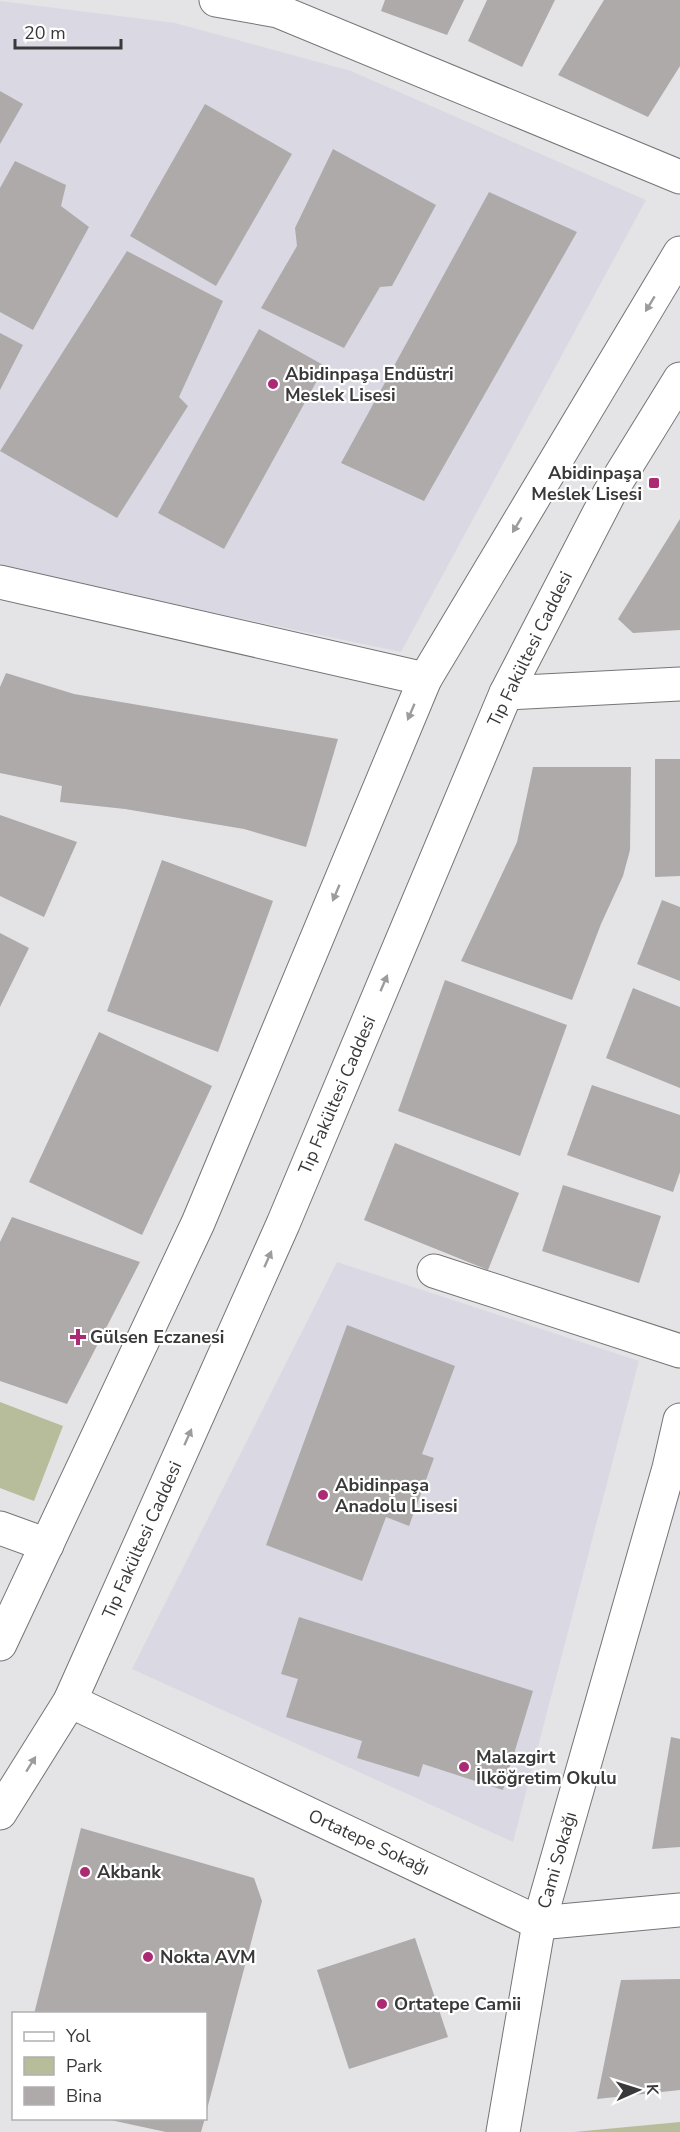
<svg xmlns="http://www.w3.org/2000/svg" width="680" height="2132" viewBox="0 0 680 2132" font-family="'Nunito Sans',sans-serif">
	<style>
		.built { fill: #dad9e3 }
		.green { fill: #b7bd9a }
		.building { fill: #adaaa9 }
		.lines { fill: none; stroke-linecap: round; stroke-linejoin: round }
		.minor-casing { stroke: #757578; stroke-width: 35 }
		.secondary-casing { stroke: #757578; stroke-width: 35 }
		.minor { stroke: #fff; stroke-width: 33 }
		.secondary { stroke: #fff; stroke-width: 33 }
		.oneway { fill: #9c9c9c }
		.poi-dot { fill: #ac2974; stroke: #fff; stroke-width: 2 }
		.labels { text-anchor: middle; stroke-width: 4.5; stroke-linejoin: round; paint-order: stroke }
		.poi-label { font-size: 18px; font-weight: bold; fill: #39393a; stroke: #fff; text-anchor: start }
		.street-label { font-size: 18px; fill: #39393a; stroke: #fff }
	</style>
	<rect width="100%" height="100%" fill="#e4e4e7"/>
	<g class="built">
		<path d="M0,1L175,23L351,71L646,200L401,652L0,568Z"/>
		<path d="M337,1262L639,1361L513,1842L132,1669Z"/>
	</g>
	<g class="green">
		<path d="M0,1402L63,1426L34,1501L0,1488Z"/>
		<path d="M680,2122V2132H574Z"/>
	</g>
	<g class="building">
		<path d="M385,0H464L447,35L381,11Z"/>
		<path d="M487,0H555L522,67L468,41Z"/>
		<path d="M604,0H680V66L648,117L558,75Z"/>
		<path d="M0,91L23,104L0,144Z"/>
		<path d="M205,104L292,154L216,286L130,236Z"/>
		<path d="M333,149L436,205L392,286L380,287L344,348L261,308L297,246L295,228Z"/>
		<path d="M15,161L66,185L61,206L89,227L33,330L0,312V188Z"/>
		<path d="M489,192L577,232L424,501L341,463Z"/>
		<path d="M127,251L223,301L179,397L188,406L117,518L0,451Z"/>
		<path d="M259,329L325,366L224,549L158,513Z"/>
		<path d="M0,333L23,345L0,390Z"/>
		<path d="M680,519V630L633,633L618,619Z"/>
		<path d="M6,673L74,694L338,739L306,847L244,829L125,809L60,802L62,786L0,773V687Z"/>
		<path d="M655,759H680V876L655,877Z"/>
		<path d="M533,767H631L630,850L623,876L601,924L572,1000L461,961L517,842Z"/>
		<path d="M0,815L77,842L44,917L0,896Z"/>
		<path d="M162,860L273,901L218,1052L107,1011Z"/>
		<path d="M662,900L680,907V981L637,964Z"/>
		<path d="M0,933L29,948L0,1007Z"/>
		<path d="M445,980L567,1025L520,1156L398,1111Z"/>
		<path d="M633,988L680,1007V1088L606,1058Z"/>
		<path d="M99,1032L212,1086L142,1235L29,1182Z"/>
		<path d="M592,1085L680,1115V1172L673,1192L567,1155Z"/>
		<path d="M395,1143L519,1193L488,1270L364,1220Z"/>
		<path d="M563,1185L661,1216L639,1283L542,1251Z"/>
		<path d="M12,1217L140,1262L67,1404L0,1381V1242Z"/>
		<path d="M347,1325L455,1366L422,1454L434,1458L409,1526L386,1517L362,1581L266,1545Z"/>
		<path d="M299,1617L533,1691L503,1790L423,1764L419,1777L357,1758L362,1741L286,1717L298,1679L281,1674Z"/>
		<path d="M671,1737L680,1739V1847L652,1849Z"/>
		<path d="M81,1828L254,1878L262,1901L206,2113V2014H34Z"/>
		<path d="M415,1938L448,2037L349,2069L317,1970Z"/>
		<path d="M680,1979V2090L597,2099L621,1980Z"/>
		<path d="M101,2118H205L201,2132H166Z"/>
	</g>
	<g class="lines">
		<g class="minor-casing">
			<g id="minor">
				<path d="M216,0L278,11L680,177"/>
				<path d="M0,582L425,679"/>
				<path d="M506,693L680,684"/>
				<path d="M434,1271L680,1351"/>
				<path d="M0,1528L47,1545"/>
				<path d="M70,1701L539,1923L680,1910"/>
				<path d="M503,2132L539,1923L669,1468L680,1420"/>
			</g>
		</g>
		<g class="secondary-casing">
			<g id="secondary">
				<path d="M0,1644L198,1223L425,679L680,253"/>
				<path d="M0,1813L70,1701L283,1224L506,693L609,494L680,379"/>
			</g>
		</g>
		<use href="#minor" class="minor"/>
		<use href="#secondary" class="secondary"/>
	</g>
	<defs><path id="oneway-solid" d="M-6-.8H1V-3.2L6.5 0L1 3.2V.8H-6Z" transform="scale(1.5)"/></defs>
	<g class="oneway">
		<use href="#oneway-solid" transform="translate(650 304) rotate(121)"/>
		<use href="#oneway-solid" transform="translate(517 525) rotate(121)"/>
		<use href="#oneway-solid" transform="translate(411 712) rotate(113)"/>
		<use href="#oneway-solid" transform="translate(336 893) rotate(113)"/>
		<use href="#oneway-solid" transform="translate(384 983) rotate(-67)"/>
		<use href="#oneway-solid" transform="translate(268 1259) rotate(-66)"/>
		<use href="#oneway-solid" transform="translate(188 1437) rotate(-66)"/>
		<use href="#oneway-solid" transform="translate(31 1764) rotate(-58)"/>
	</g>
	<g class="poi-dot">
		<circle cx="273" cy="384" r="6"/>
		<rect x="648" y="477" width="12" height="12" rx="3"/>
		<path d="M75 1328h6v6h6v6h-6v6h-6v-6h-6v-6h6z"/>
		<circle cx="323" cy="1495" r="6"/>
		<circle cx="464" cy="1767" r="6"/>
		<circle cx="85" cy="1872" r="6"/>
		<circle cx="148" cy="1957" r="6"/>
		<circle cx="382" cy="2004" r="6"/>
	</g>
	<g class="labels">
		<g class="poi-label">
			<text x="285" y="380">Abidinpaşa Endüstri<tspan x="285" dy="21">Meslek Lisesi</tspan></text>
			<text x="642" y="479" text-anchor="end">Abidinpaşa<tspan x="642" dy="21">Meslek Lisesi</tspan></text>
			<text x="90" y="1343">Gülsen Eczanesi</text>
			<text x="335" y="1491">Abidinpaşa<tspan x="335" dy="21">Anadolu Lisesi</tspan></text>
			<text x="476" y="1763">Malazgirt<tspan x="476" dy="21">İlköğretim Okulu</tspan></text>
			<text x="97" y="1878">Akbank</text>
			<text x="160" y="1963">Nokta AVM</text>
			<text x="394" y="2010">Ortatepe Camii</text>
		</g>
		<g class="street-label">
			<text transform="translate(530 649) rotate(-64)" y="6">Tıp Fakültesi Caddesi</text>
			<text transform="translate(337 1095) rotate(-67)" y="6">Tıp Fakültesi Caddesi</text>
			<text transform="translate(142 1540) rotate(-66)" y="6">Tıp Fakültesi Caddesi</text>
			<text transform="translate(369 1842) rotate(25)" y="6">Ortatepe Sokağı</text>
			<text transform="translate(557 1860) rotate(-74)" y="6">Cami Sokağı</text>
		</g>
	</g>
	<rect x="12" y="2012" width="195" height="108" fill="#ffffff" stroke="#b0b0b0" stroke-width="1.5"/>
	<rect x="24" y="2032" width="30" height="9" fill="#ffffff" stroke="#b0b0b0" stroke-width="1.5"/>
	<text x="66" y="2042" font-size="18" fill="#39393a">Yol</text>
	<rect x="24" y="2057" width="30" height="18" fill="#b7bd9a" stroke="#b0b0b0" stroke-width="1.5"/>
	<text x="66" y="2072" font-size="18" fill="#39393a">Park</text>
	<rect x="24" y="2087" width="30" height="18" fill="#adaaa9" stroke="#b0b0b0" stroke-width="1.5"/>
	<text x="66" y="2102" font-size="18" fill="#39393a">Bina</text>
	<g transform="translate(638 2090) rotate(87)" stroke="#ffffff" stroke-width="4.5" paint-order="stroke">
	<path d="M0-4.5L10 22L0 15L-10 22Z" fill="#39393a"/>
	<text y="-9" font-size="16" font-weight="bold" text-anchor="middle" fill="#39393a">K</text>
	</g>
	<path d="M15 39v9h106v-9" fill="none" stroke="#39393a" stroke-width="3"/>
	<text x="24" y="39" font-size="18" fill="#39393a" stroke="#ffffff" stroke-width="4.5" paint-order="stroke">20 m</text>
</svg>
